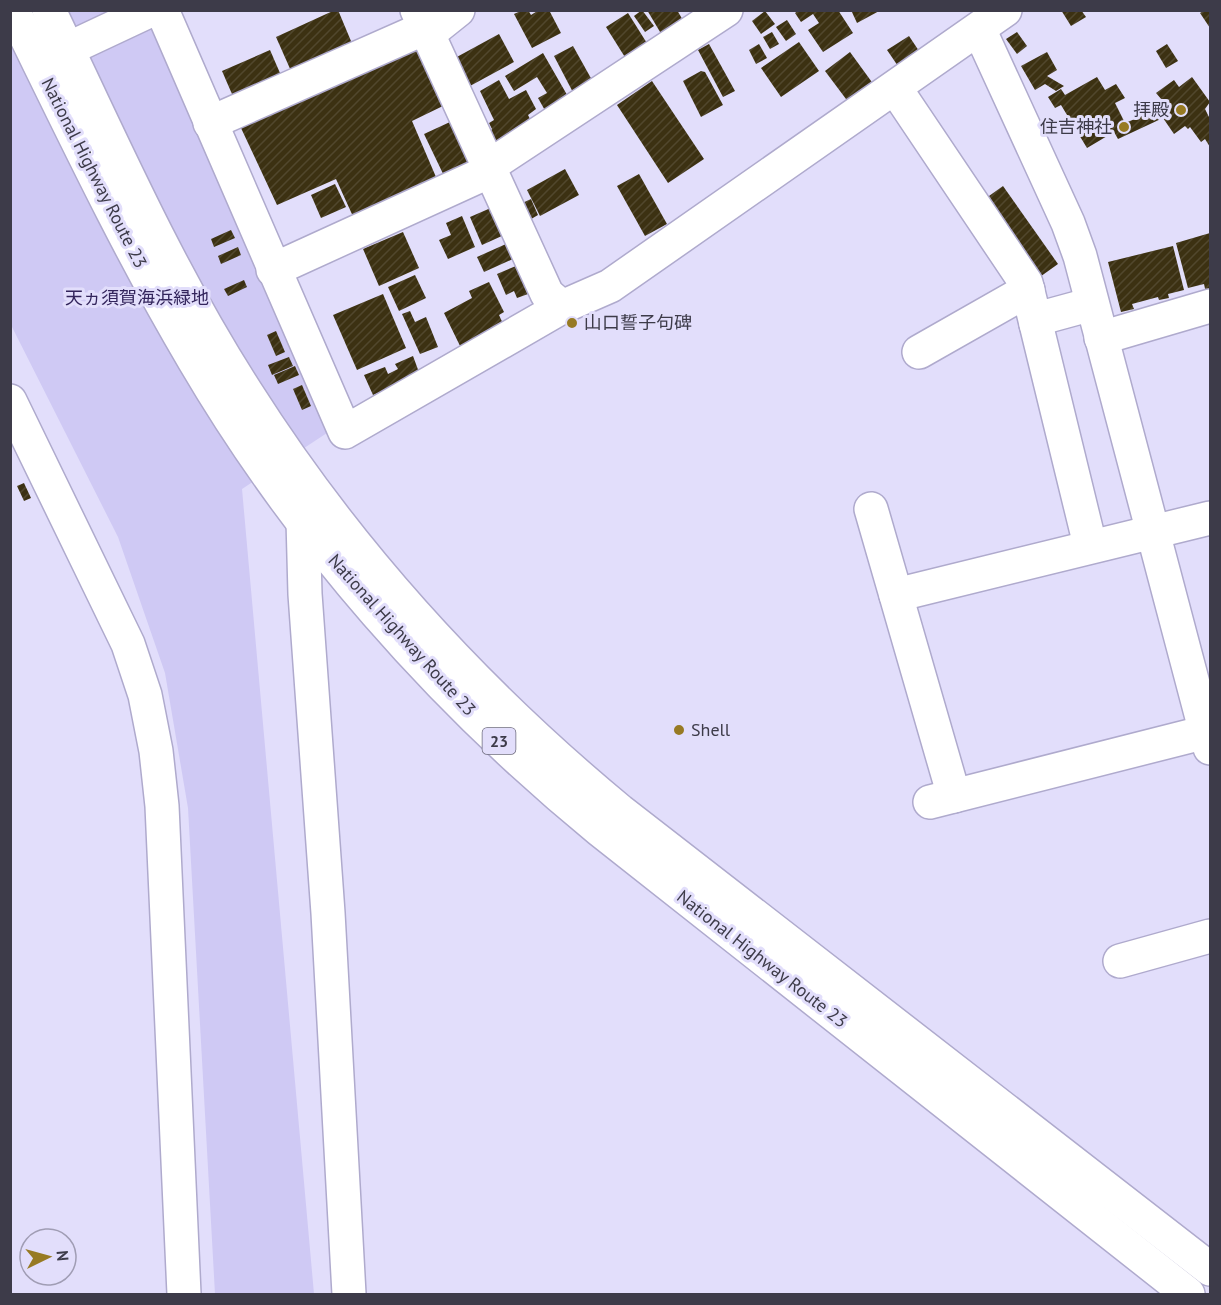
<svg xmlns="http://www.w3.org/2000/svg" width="1221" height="1305" viewBox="0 0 1221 1305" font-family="'PT Sans','Noto Sans JP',sans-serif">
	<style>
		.green { fill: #cfc9f4 }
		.building { fill: url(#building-hatch) }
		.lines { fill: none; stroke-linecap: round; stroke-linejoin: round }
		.minor-casing { stroke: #afaacd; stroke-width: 36 }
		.highway-casing { stroke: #afaacd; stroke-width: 36 }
		.minor { stroke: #fff; stroke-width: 33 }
		.highway { stroke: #fff; stroke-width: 33 }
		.poi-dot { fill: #977a23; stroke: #e2defb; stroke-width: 2 }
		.labels { text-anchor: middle; stroke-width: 6; stroke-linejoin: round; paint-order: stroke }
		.shield { fill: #e2defb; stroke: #6e6c7e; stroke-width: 1.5 }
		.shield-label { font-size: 16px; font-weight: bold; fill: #3d3b49 }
		.poi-label { font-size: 18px; fill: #3d3b49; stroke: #e2defb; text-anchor: end }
		.street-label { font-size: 18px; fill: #3d3b49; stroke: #e2defb }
		.park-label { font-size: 18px; fill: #33255c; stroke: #e2defb }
	</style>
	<defs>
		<pattern id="building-hatch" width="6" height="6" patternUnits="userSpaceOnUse" patternTransform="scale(1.5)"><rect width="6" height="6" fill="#3c3112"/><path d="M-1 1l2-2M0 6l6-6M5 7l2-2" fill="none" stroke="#51472d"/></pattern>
	</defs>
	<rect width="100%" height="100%" fill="#e2defb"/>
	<path class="green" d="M11,11H149L330,431L242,489L314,1294H215L188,808L165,673L118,537L11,325Z"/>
	<g class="building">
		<path d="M335,10H338L356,53L295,80L276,37Z"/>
		<path d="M523,10H528L531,15L539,10H549L561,33L532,48L514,14Z"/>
		<path d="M642,10L654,26L645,32L634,16Z"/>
		<path d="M647,10H677L688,29L666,42Z"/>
		<path d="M799,10H838L853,33L823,52L808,30L819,23L813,14L801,22L795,13Z"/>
		<path d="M851,10H881L857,23Z"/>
		<path d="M1061,10H1081L1086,17L1071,26Z"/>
		<path d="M1205,10H1210V28L1200,13Z"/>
		<path d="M765,11L775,24L761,34L752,21Z"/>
		<path d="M628,13L650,48L628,62L606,27Z"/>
		<path d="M787,20L796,34L786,41L776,27Z"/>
		<path d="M772,32L779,44L770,49L763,37Z"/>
		<path d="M1017,32L1027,46L1017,54L1006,39Z"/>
		<path d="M499,34L514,62L470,86L455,58Z"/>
		<path d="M909,36L921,54L900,69L887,50Z"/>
		<path d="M799,42L819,71L781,97L761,68Z"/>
		<path d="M709,44L735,91L723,97L698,50Z"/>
		<path d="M759,44L767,58L756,64L749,50Z"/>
		<path d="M1167,44L1178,61L1166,68L1156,51Z"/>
		<path d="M573,46L597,89L577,100L554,56Z"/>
		<path d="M419,47L445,105L412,121L439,184L356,223L336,179L277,205L241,128Z"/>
		<path d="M270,50L283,80L235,101L222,71Z"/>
		<path d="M850,52L874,85L849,103L825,71Z"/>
		<path d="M1047,52L1057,70L1047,76L1064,86L1056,91L1045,84L1035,90L1021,66Z"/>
		<path d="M543,53L570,100L547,114L538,98L547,93L537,77L514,91L505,76Z"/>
		<path d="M701,71L705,72L723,105L701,117L683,81Z"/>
		<path d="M1097,77L1105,90L1116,84L1125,98L1115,103L1125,123L1157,110L1154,106L1162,100L1156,93L1174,80L1179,87L1192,77L1210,102L1205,109L1210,119V147L1205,139L1201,142L1190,127L1188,129L1185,126L1174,134L1163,118L1118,139L1114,132L1087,148L1061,105L1055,108L1048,97L1061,89L1065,95Z"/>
		<path d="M499,80L509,99L526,90L536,109L528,115L533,125L496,148L489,133L492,129L489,123L494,120L480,91Z"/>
		<path d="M652,81L704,159L668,183L617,105Z"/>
		<path d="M450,122L471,169L446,180L424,134Z"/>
		<path d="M565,169L579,195L540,216L527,190Z"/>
		<path d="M639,174L667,224L645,236L617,186Z"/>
		<path d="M335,184L346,207L321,218L311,195Z"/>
		<path d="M1003,186L1058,264L1037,279L982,201Z"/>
		<path d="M531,199L538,215L526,222L518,205Z"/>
		<path d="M493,207L504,235L482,245L470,217Z"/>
		<path d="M462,216L475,247L448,259L439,240L451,235L446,223Z"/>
		<path d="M231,230L235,238L214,247L211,239Z"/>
		<path d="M403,232L419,268L379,286L363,249Z"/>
		<path d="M1210,233V292L1206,293L1204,284L1188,288L1176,243Z"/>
		<path d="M506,244L513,259L484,272L477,257Z"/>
		<path d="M1173,246L1184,290L1168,294L1169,298L1159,300L1158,297L1132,304L1134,309L1121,312L1108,262Z"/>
		<path d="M238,247L241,255L221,264L218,256Z"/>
		<path d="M516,266L528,294L517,298L514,291L506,295L497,274Z"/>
		<path d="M415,275L426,298L399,311L388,287Z"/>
		<path d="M244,280L247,287L228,296L224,289Z"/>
		<path d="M489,282L504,312L499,315L505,328L462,350L444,313L472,298L469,291Z"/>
		<path d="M383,294L406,348L357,370L333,315Z"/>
		<path d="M410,311L415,322L426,317L438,347L420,354L402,314Z"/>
		<path d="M276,331L285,352L276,356L267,335Z"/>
		<path d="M413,356L420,375L373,395L364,375L385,367L388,374L398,369L395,364Z"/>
		<path d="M289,357L293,366L272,375L268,365Z"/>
		<path d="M295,366L299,375L278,384L274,375Z"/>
		<path d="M302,385L311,406L302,410L293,389Z"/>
		<path d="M24,483L31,498L24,501L17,486Z"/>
	</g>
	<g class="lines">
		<g class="minor-casing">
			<g id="minor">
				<path d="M162,10L345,432L562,307L610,286L1005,10"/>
				<path d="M417,10L547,294L562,307"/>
				<path d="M979,29L1068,223L1080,256L1210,748"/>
				<path d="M428,34L458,10"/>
				<path d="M68,49L151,10"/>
				<path d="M895,88L1026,283L1090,545"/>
				<path d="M210,123L425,28"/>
				<path d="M488,167L726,10"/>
				<path d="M273,270L490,171"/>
				<path d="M1036,324L1048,316L1092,304"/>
				<path d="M1101,338L1210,306"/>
				<path d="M919,352L1028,290"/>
				<path d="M10,401L128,644L145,695L156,751L162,806L184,1294"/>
				<path d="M871,509L954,796"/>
				<path d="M303,520L305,594L328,913L349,1294"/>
				<path d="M896,595L1210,518"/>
				<path d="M930,802L1206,732"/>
				<path d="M1120,961L1210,936"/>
			</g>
		</g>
		<g class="highway-casing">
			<g id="highway">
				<path d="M13,10C71,128 127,247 194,360C299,539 440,699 600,830L1188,1294"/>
				<path d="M49,10C111,140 168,271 246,392C347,551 475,691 620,811L1210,1269"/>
			</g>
		</g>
		<use href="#minor" class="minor"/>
		<use href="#highway" class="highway"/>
	</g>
	<g class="poi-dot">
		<circle cx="1181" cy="110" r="6"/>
		<circle cx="1124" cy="127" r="6"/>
		<circle cx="572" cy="323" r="6"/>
		<circle cx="679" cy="730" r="6"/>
	</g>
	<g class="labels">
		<rect class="shield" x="482.5" y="728" width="33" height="26" rx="4.5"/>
		<g class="shield-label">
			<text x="499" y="747">23</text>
		</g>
		<g class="poi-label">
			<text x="1169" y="116">拝殿</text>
			<text x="1112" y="133">住吉神社</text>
			<text x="584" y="329" text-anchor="start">山口誓子句碑</text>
			<text x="691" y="736" text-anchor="start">Shell</text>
		</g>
		<g class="street-label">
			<text transform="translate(94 173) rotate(63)" y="6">National Highway Route 23</text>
			<text transform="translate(402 635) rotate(48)" y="6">National Highway Route 23</text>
			<text transform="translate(762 959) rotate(38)" y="6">National Highway Route 23</text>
		</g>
		<g class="park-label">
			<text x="137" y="304">天ヵ須賀海浜緑地</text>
		</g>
	</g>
	<rect width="1221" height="1305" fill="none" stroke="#3d3b49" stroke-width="24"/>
	<g transform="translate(48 1257) rotate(85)"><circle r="28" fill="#e2defb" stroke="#a09db4" stroke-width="1.5"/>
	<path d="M0-4.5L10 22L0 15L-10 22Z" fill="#977a23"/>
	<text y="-9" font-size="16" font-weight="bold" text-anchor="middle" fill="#3d3b49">N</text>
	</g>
</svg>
